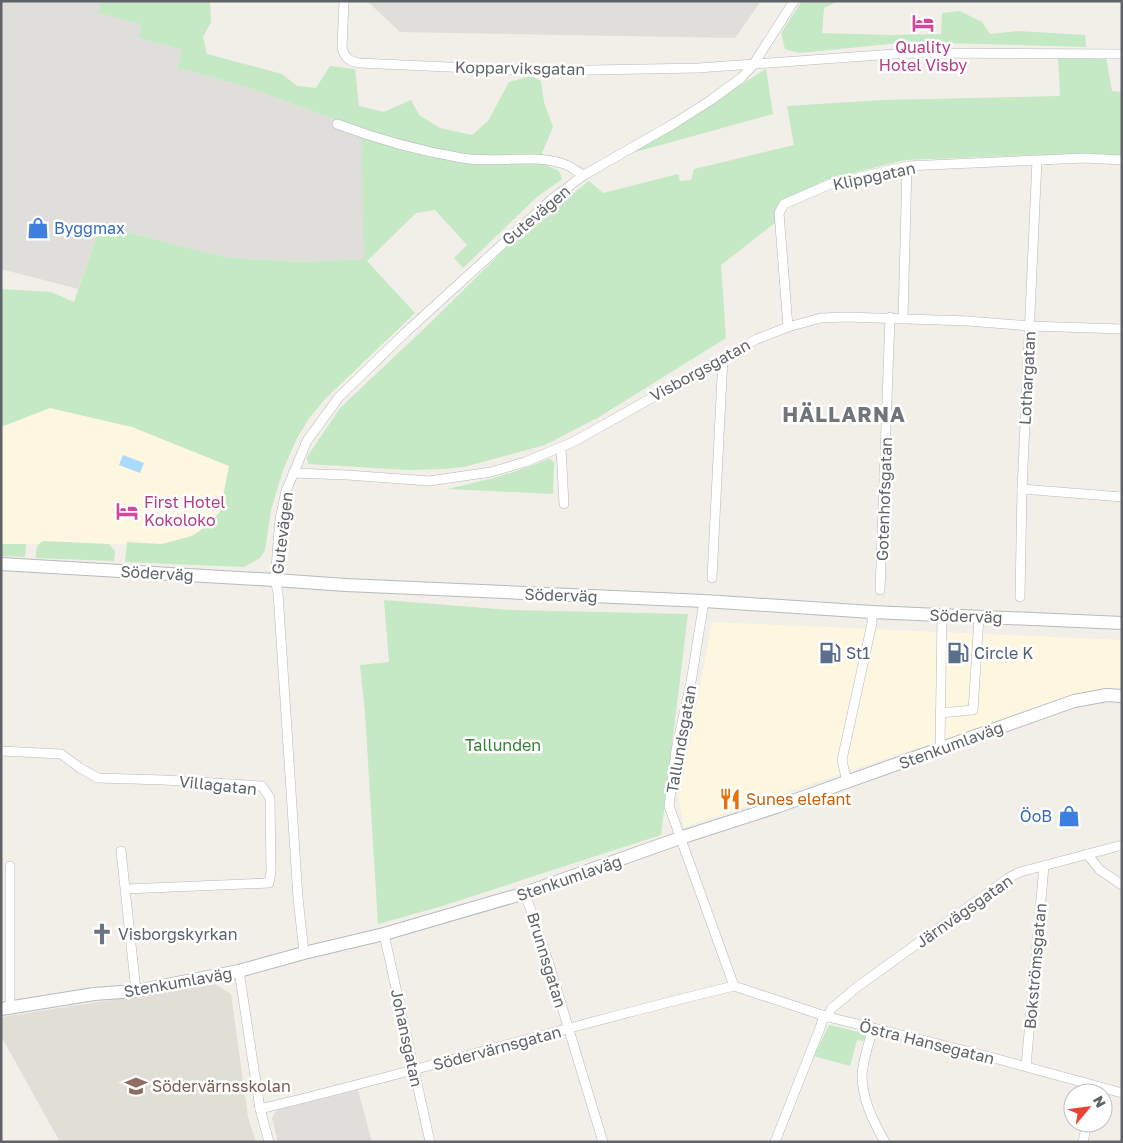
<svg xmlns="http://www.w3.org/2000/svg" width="1123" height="1143" viewBox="0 0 1123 1143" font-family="'Golos Text',sans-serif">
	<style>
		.commercial { fill: #fef7e0 }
		.industrial { fill: #e0deda }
		.education { fill: #e1ded6 }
		.green { fill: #c5e8c5 }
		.water { fill: #aadaff }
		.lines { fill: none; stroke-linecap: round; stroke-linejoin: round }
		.street-casing { stroke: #b5b8bc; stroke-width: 10 }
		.secondary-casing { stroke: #b6babf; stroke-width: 14 }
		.street { stroke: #fff; stroke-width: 9 }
		.secondary { stroke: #fff; stroke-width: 12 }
		.labels { text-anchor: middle; stroke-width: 5; stroke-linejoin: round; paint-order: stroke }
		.hotel-label { font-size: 16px; fill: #b23c85; stroke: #fff }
		.street-label { font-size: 16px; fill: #5f6368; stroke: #fff }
		.shop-label { font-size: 16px; fill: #366cbe; stroke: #fff; text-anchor: start }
		.service-label { font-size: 16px; fill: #4e5e75; stroke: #fff; text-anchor: start }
		.park-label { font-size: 16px; fill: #348238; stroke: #fff }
		.food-label { font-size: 16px; fill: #c56008; stroke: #fff; text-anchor: start }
		.worship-label { font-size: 16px; fill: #5b616d; stroke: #fff; text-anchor: start }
		.education-label { font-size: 16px; fill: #785e54; stroke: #fff; text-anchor: start }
		.district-label { font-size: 21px; font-weight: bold; letter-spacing: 1px; fill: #70757a; stroke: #fff }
	</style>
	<rect width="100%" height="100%" fill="#f1efe8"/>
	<g class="commercial">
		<path d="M50,408L132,427L229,466L220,512L204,528L192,536L162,544H1V427Z"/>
		<path d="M712,622L1122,640V691L917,748L684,827L679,800Z"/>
	</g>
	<g class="industrial">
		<path d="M1,1H100L98,13L143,24L138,38L182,50L177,68L244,86L361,129L365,259L301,262L224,257L100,225L78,289L1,269Z"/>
		<path d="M367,1H761L735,38L400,32Z"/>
		<path d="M358,1090L372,1142H278L272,1118L277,1110Z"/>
	</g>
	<path class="education" d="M215,984L231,994L248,1117L256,1142H60L1,1036V1017Z"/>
	<g class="green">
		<path d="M100,1H210L211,22L203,37L207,54L282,74L297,86L316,88L330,66L355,69L359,106L384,112L411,100L419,115L440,128L472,135L488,121L509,82L531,76L541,81L544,102L553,127L542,153L548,166L559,171L562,179L537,197L463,268L454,258L467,245L435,210L416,213L367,261L415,313L326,398L310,417L297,438L283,470L271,510L265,550L260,558L244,567L125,562L127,542L162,544L192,536L204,528L220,512L229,466L132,427L50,408L1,427V289L51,292L74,302L100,225L224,257L301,262L364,259L361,129L244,86L177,68L182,50L138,38L142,24L98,13Z"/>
		<path d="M802,1H838L824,8L822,33L891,35L941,34L942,13L960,11L982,22L990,34L1019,31L1085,35L1086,47L909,42L799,53L785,49L781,33Z"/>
		<path d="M1058,55L1106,57L1112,91L1122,92V156L1086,154L1036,155L904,160L826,180L782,201L775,211L776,222L721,265L726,338L599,417L545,445L464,467L444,469L408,470L308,464L307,457L340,408L429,324L517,237L589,181L603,193L678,174L680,181L691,180L694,169L794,145L787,106L881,100L1060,96Z"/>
		<path d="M766,69L773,114L628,154Z"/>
		<path d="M550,458L554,463L553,494L448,489C483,481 517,473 550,458Z"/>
		<path d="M43,541L109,544L115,551L114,561L36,558C36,550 36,545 43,541Z"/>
		<path d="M1,544H26L25,557L1,556Z"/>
		<path d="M384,600L510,610L688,614L661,835L439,907L378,924L365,713L360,665L389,662Z"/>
		<path d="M829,1025L868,1034L865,1041L857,1040L850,1066L814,1056Z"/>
	</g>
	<path class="water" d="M123,455L144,463L140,473L119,465Z"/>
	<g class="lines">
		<g class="street-casing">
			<g id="street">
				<path d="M344,1L342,48C345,58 349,61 359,63L539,71L698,68L908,53L1122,54"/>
				<path d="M337,124C377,139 420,151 462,158C495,164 531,153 564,164C571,166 577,172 584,175"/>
				<path d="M903,318L907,166"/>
				<path d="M788,327L779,213L784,204L828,185L907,166L1085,158L1122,160"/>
				<path d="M561,448L564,504"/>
				<path d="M293,473L347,475L429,481L491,472L525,462L573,442L757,339L788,327L821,318L846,317L968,321L1030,326L1122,329"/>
				<path d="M1022,489L1122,497"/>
				<path d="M712,578L723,357"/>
				<path d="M880,590L890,317"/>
				<path d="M1020,597L1022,489L1037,160"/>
				<path d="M704,601L691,682L676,750L669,806L734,986"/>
				<path d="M940,713L973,710L979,617"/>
				<path d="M940,749L942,615"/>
				<path d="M1,751L61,754L80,768L98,778L164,780L262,786L270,798L271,872L269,883L126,889"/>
				<path d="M847,782L842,760L872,623V612"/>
				<path d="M121,851L136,991"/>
				<path d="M1087,854L1100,870L1122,885"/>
				<path d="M10,866V1008"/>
				<path d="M525,893L549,964L603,1142"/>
				<path d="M384,934L430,1142"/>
				<path d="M304,953L298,898L278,593L275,580L280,519L286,491L307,441L339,397L406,332L552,199L584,175L675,123L711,100L741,78L753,65L794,1"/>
				<path d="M239,971L260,1109L269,1142"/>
				<path d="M734,986L828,1017L979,1054L1122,1093"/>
				<path d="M828,1017L831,1009L857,987L1010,877L1020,872L1122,845"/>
				<path d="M873,1028C869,1043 863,1059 862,1075C862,1099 873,1121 885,1142"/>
				<path d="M1026,1066L1044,866"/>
				<path d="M260,1109C419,1071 575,1024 734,986"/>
				<path d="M775,1142L820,1028L824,1015"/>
				<path d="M1083,1142L1087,1123"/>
			</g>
		</g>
		<g class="secondary-casing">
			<g id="secondary">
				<path d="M1,564L275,580L346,585L704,601L872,612L1122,623"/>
				<path d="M1,1009L94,994L136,991L239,971L304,953L384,934L525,893L680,838L776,807L1074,701L1107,695L1122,696"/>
			</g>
		</g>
		<use href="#street" class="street"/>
		<use href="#secondary" class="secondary"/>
	</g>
	<defs>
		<g id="hotel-bare" transform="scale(1.725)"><path d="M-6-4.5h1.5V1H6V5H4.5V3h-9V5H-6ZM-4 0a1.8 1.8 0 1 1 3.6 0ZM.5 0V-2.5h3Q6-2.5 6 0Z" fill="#d1479c" stroke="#fff" stroke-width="2.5" paint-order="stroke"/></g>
		<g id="shop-bare" transform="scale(1.725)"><path d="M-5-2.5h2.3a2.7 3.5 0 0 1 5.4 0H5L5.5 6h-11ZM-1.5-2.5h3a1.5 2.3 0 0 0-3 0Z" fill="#3f7fe0" stroke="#fff" stroke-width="2.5" paint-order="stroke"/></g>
		<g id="fuel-bare" transform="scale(1.725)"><path d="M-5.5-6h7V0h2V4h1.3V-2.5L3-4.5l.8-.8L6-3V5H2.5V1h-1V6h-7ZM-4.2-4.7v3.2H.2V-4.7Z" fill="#5c6f8a" stroke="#fff" stroke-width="2.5" paint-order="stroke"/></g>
		<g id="restaurant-bare" transform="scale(1.725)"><path d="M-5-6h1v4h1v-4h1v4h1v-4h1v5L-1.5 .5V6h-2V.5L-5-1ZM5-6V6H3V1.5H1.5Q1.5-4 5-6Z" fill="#e8710a" stroke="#fff" stroke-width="2.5" paint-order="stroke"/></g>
		<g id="church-bare" transform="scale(1.725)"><path d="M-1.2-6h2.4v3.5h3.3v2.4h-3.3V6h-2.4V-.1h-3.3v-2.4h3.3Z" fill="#6b7280" stroke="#fff" stroke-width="2.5" paint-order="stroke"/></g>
		<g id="school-bare" transform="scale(1.725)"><path d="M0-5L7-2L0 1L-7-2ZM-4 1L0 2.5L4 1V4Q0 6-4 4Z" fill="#8d6e63" stroke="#fff" stroke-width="2.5" paint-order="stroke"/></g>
	</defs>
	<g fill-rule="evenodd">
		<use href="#hotel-bare" x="923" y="23"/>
		<use href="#shop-bare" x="38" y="228"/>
		<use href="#hotel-bare" x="127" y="511"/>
		<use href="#fuel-bare" x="830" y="653"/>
		<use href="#fuel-bare" x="958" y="653"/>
		<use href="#restaurant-bare" x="730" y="799"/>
		<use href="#shop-bare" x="1069" y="816"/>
		<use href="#church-bare" x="102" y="934"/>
		<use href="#school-bare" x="136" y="1086"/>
	</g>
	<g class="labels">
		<g class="hotel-label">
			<text x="923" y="53">Quality<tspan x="923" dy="18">Hotel Visby</tspan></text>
			<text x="144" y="508" text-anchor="start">First Hotel<tspan x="144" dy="18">Kokoloko</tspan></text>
		</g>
		<g class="street-label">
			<text transform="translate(520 68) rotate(1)" y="6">Kopparviksgatan</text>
			<text transform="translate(874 176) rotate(-12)" y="6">Klippgatan</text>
			<text transform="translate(536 215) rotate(-40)" y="6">Gutevägen</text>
			<text transform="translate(700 370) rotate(-29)" y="6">Visborgsgatan</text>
			<text transform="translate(1027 378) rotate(-87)" y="6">Lothargatan</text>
			<text transform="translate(884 499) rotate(-88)" y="6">Gotenhofsgatan</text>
			<text transform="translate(282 533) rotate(-83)" y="6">Gutevägen</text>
			<text transform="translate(157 573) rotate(3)" y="6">Söderväg</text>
			<text transform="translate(561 595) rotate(2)" y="6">Söderväg</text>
			<text transform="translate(966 616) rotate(2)" y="6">Söderväg</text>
			<text transform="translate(681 739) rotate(-80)" y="6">Tallundsgatan</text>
			<text transform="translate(951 745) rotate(-20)" y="6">Stenkumlaväg</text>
			<text transform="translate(218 785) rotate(6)" y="6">Villagatan</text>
			<text transform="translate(569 878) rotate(-19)" y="6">Stenkumlaväg</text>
			<text transform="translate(964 911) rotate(-35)" y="6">Järnvägsgatan</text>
			<text transform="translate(547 960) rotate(73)" y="6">Brunnsgatan</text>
			<text transform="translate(1035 966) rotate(-85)" y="6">Bokströmsgatan</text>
			<text transform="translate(178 982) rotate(-10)" y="6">Stenkumlaväg</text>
			<text transform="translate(407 1038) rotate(78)" y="6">Johansgatan</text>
			<text transform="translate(927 1042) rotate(14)" y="6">Östra Hansegatan</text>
			<text transform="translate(497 1048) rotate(-15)" y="6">Södervärnsgatan</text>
		</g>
		<g class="shop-label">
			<text x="54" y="234">Byggmax</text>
			<text x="1052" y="822" text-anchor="end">ÖoB</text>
		</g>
		<g class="service-label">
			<text x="846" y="659">St1</text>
			<text x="974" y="659">Circle K</text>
		</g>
		<g class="park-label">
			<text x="503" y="751">Tallunden</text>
		</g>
		<g class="food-label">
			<text x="746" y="805">Sunes elefant</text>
		</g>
		<g class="worship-label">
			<text x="118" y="940">Visborgskyrkan</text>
		</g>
		<g class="education-label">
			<text x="152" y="1092">Södervärnsskolan</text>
		</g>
		<g class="district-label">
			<text x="844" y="422">HÄLLARNA</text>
		</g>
	</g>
	<rect width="1123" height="1143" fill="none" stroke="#5f6368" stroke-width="5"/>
	<g transform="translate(1088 1108) rotate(61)"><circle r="24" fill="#ffffff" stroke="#bfc1c3"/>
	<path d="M0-4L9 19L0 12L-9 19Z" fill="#ea4335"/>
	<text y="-8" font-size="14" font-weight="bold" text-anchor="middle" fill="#5f6368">N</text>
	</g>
</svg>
